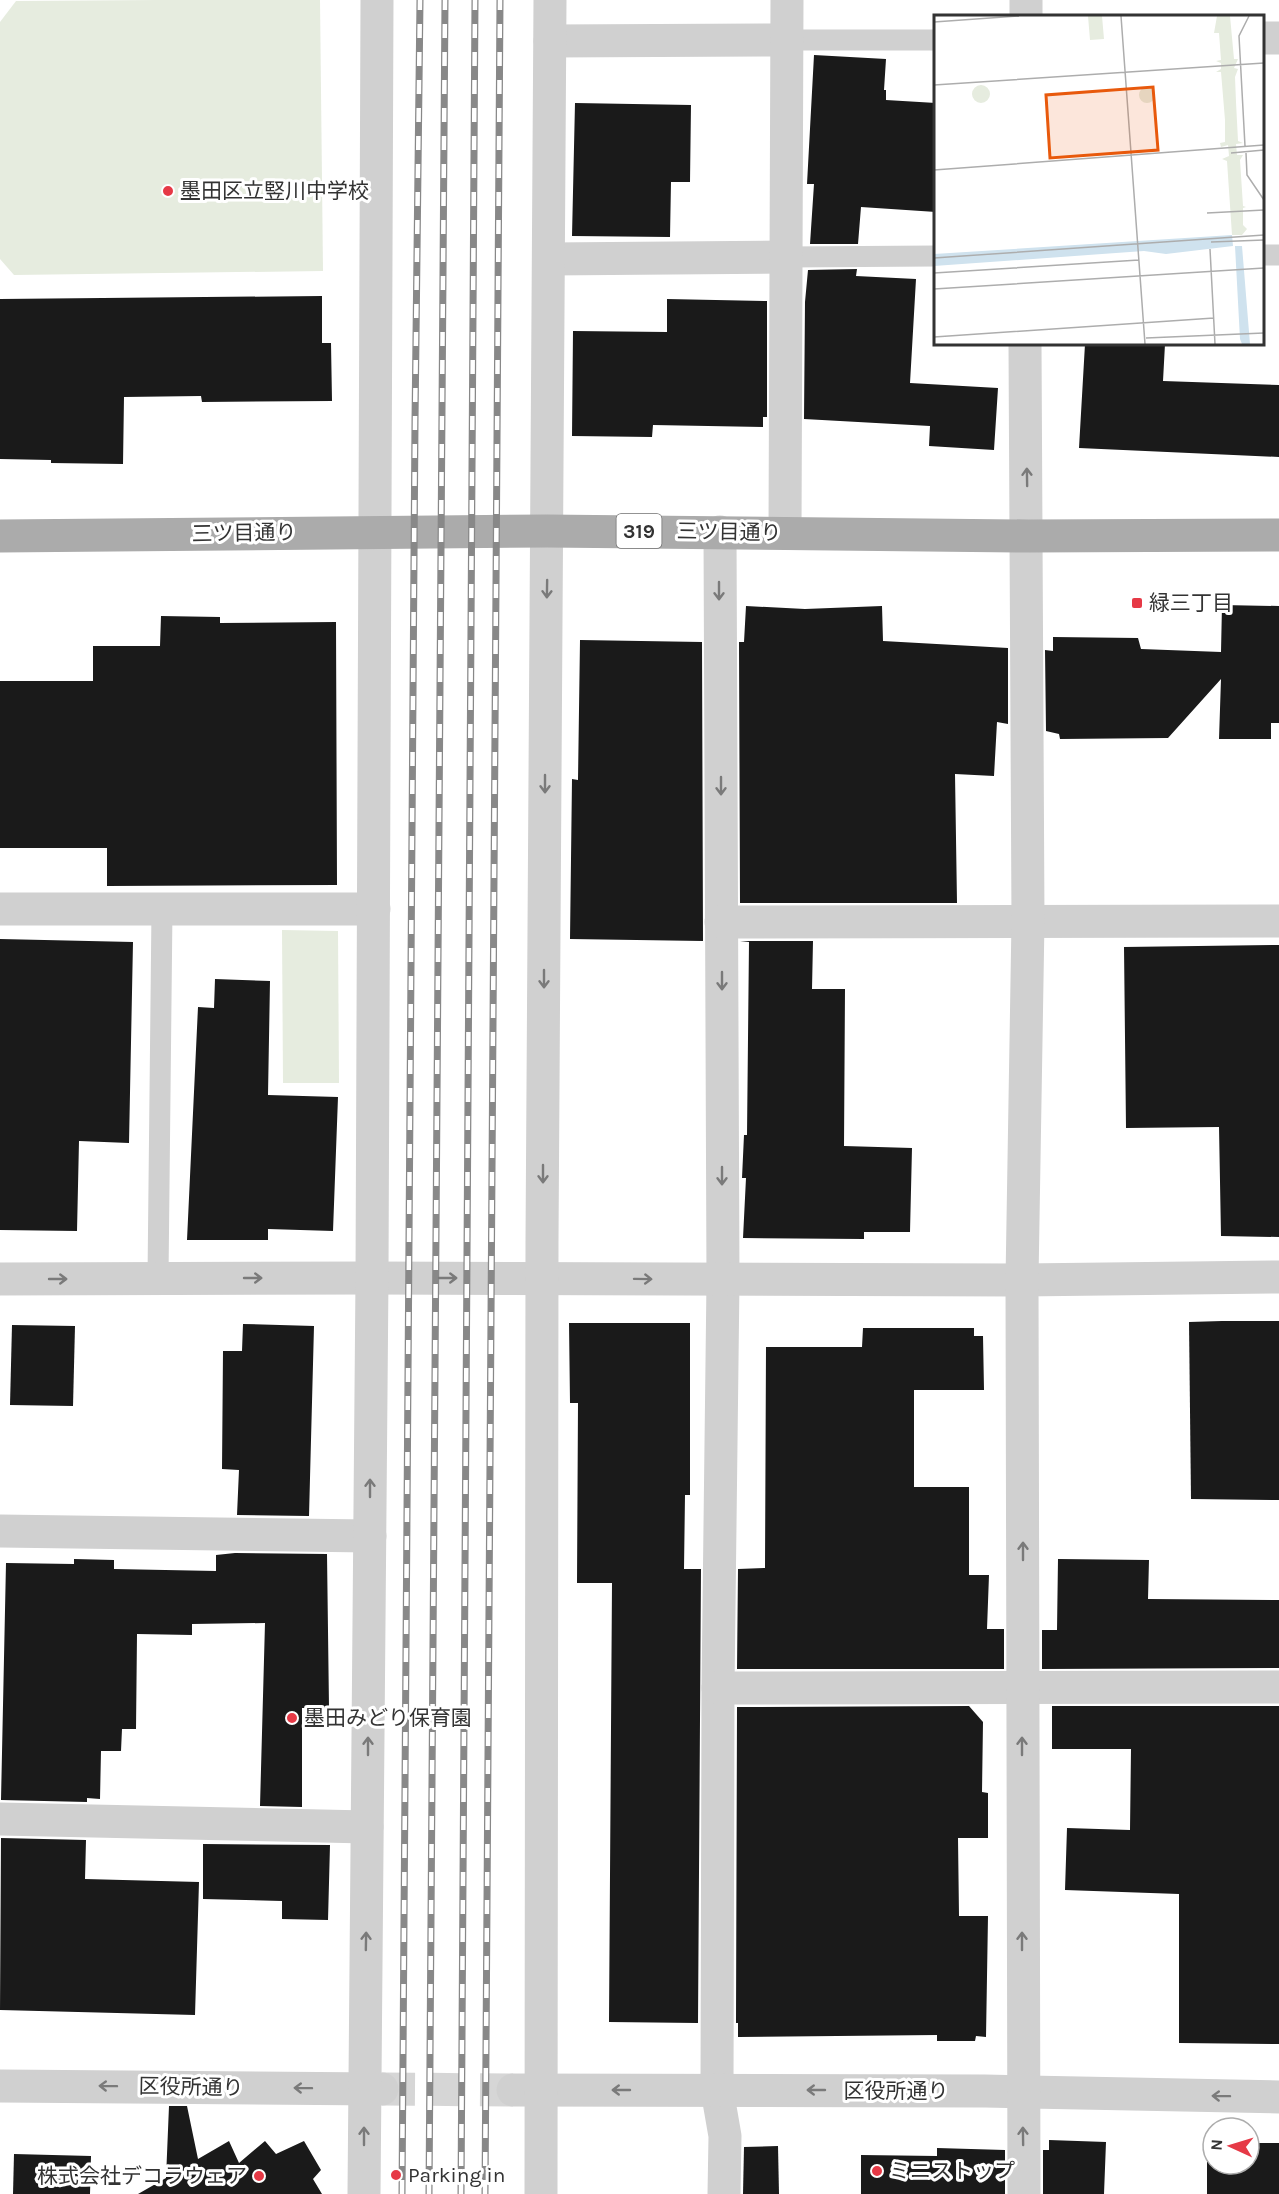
<svg xmlns="http://www.w3.org/2000/svg" width="1279" height="2194" viewBox="0 0 1279 2194" font-family="Karla,'Noto Sans JP',sans-serif">
	<style>
		.green { fill: #e6ecdf }
		.building { fill: #1a1a1a }
		.lines { fill: none; stroke-linecap: round; stroke-linejoin: round }
		.minor-tunnel { stroke: #d6d6d6; stroke-width: 33; stroke-dasharray: 33 16; stroke-linecap: butt }
		.service { stroke: #d0d0d0; stroke-width: 21 }
		.minor { stroke: #d0d0d0; stroke-width: 33 }
		.primary { stroke: #ababab; stroke-width: 33 }
		.rail-casing { stroke: #888; stroke-width: 7 }
		.rail { stroke: #fff; stroke-width: 4.5; stroke-dasharray: 14; stroke-linecap: butt }
		.oneway { stroke: #7a7a7a }
		.poi-dot { fill: #e63946; stroke: #fff; stroke-width: 2 }
		.labels { text-anchor: middle; stroke-width: 6; stroke-linejoin: round; paint-order: stroke }
		.shield { fill: #fff; stroke: #707070; stroke-width: 1.5 }
		.shield-label { font-size: 20px; font-weight: bold; fill: #333 }
		.poi-label { font-size: 21px; fill: #333; stroke: #fff; text-anchor: start }
		.street-label { font-size: 21px; fill: #333; stroke: #fff }
		.inset-road { fill: none; stroke: #adadad; stroke-width: 1.5 }
		.view { fill: #e8590c; fill-opacity: 0.15; stroke: #e8590c; stroke-width: 3 }
		.inset-edge { fill: none; stroke: #333; stroke-width: 3 }
	</style>
	<rect width="100%" height="100%" fill="#fff"/>
	<g class="green">
		<path d="M158,0H320L323,271L14,275L0,259V22L16,1Z"/>
		<path d="M282,930L338,931L339,1083H283Z"/>
	</g>
	<g class="building">
		<path d="M814,55L886,59L884,90H886V100L936,103V212L861,207L858,244H810L814,184H807Z"/>
		<path d="M575,103L691,105L690,182H671L670,237L572,236Z"/>
		<path d="M857,269L856,276L916,279L910,383L998,388L994,450L929,446L930,426L804,419L805,302L808,270Z"/>
		<path d="M322,296V343H331L332,401L202,402L201,396L124,397L123,464L51,463V460L0,459V299Z"/>
		<path d="M667,299L767,301V417H763V427L653,425L652,437L572,436L573,331L667,332Z"/>
		<path d="M1085,344H1165L1163,381L1279,385V457L1079,448Z"/>
		<path d="M1222,605L1279,606V723H1271V739H1219L1221,679L1168,738L1060,739L1059,734L1046,731L1045,650L1053,651V637L1138,638L1141,649L1221,652Z"/>
		<path d="M746,606L805,609L882,606L883,641L1008,648V724L997,722L994,776L955,774L957,903H740L739,642H744Z"/>
		<path d="M161,616L220,617V623L336,622L337,885L107,886V848H0V681H93V646H160Z"/>
		<path d="M580,640L702,642L703,941L570,939L572,779L578,780Z"/>
		<path d="M0,939L133,942L129,1143L79,1141L77,1231L0,1230Z"/>
		<path d="M740,941H813L812,989H845L844,1146L912,1148L910,1232H864V1239L743,1238L746,1178H742L744,1135H747L749,942Z"/>
		<path d="M1279,945V1237L1221,1236L1219,1127L1126,1128L1124,947Z"/>
		<path d="M215,979L270,981L268,1095L338,1097L333,1231L268,1229V1240H187L198,1007L214,1008Z"/>
		<path d="M1222,1321H1279V1500L1191,1499L1189,1322Z"/>
		<path d="M569,1323H690V1495H685L684,1569H701L698,2023L609,2022L612,1583H577L578,1403H570Z"/>
		<path d="M243,1324L314,1326L309,1516L237,1515L239,1470L222,1469L223,1351H242Z"/>
		<path d="M12,1325L75,1326L73,1406L10,1405Z"/>
		<path d="M863,1328H974V1336H983L984,1390H914V1487H969V1575H989L987,1629H1004V1669H737L738,1569L765,1568L766,1347H862Z"/>
		<path d="M235,1553L327,1554L329,1708H302V1807L260,1806L265,1623L192,1624V1635L137,1634L136,1729H122L121,1751H101L100,1799L87,1798V1802L1,1800L6,1563L74,1564V1559L114,1560V1569L216,1571V1555Z"/>
		<path d="M1058,1559L1149,1560L1148,1599L1279,1600V1668L1042,1669V1630H1057Z"/>
		<path d="M969,1706L983,1722L982,1792L988,1793V1838H958L959,1916H988L986,2037L976,2036L975,2041H937V2035L738,2037V2023H736L737,1707Z"/>
		<path d="M1052,1706H1279V2044L1179,2043V1894L1065,1890L1067,1828L1130,1830L1131,1749H1052Z"/>
		<path d="M1,1838L86,1840L85,1879L199,1882L195,2015L0,2010Z"/>
		<path d="M203,1844L330,1845L328,1920L282,1919V1901L203,1899Z"/>
		<path d="M169,2106H187L198,2159L229,2141L239,2163L265,2141L276,2154L304,2141L321,2170L313,2179L322,2194H138L166,2178Z"/>
		<path d="M1049,2140L1106,2142L1104,2194H1043V2150H1049Z"/>
		<path d="M1207,2143H1213V2164H1249V2143H1279V2194H1207Z"/>
		<path d="M778,2146L779,2194H743L744,2147Z"/>
		<path d="M937,2148L1005,2150V2194H861V2155L937,2156Z"/>
		<path d="M14,2154L91,2156L90,2194H13Z"/>
	</g>
	<g class="lines">
		<path class="minor-tunnel" d="M382,2089L513,2090"/>
		<g class="service">
			<path d="M787,40H936"/>
			<path d="M1262,255H1279"/>
			<path d="M786,257L936,256"/>
			<path d="M158,1278L162,909"/>
		</g>
		<g class="minor">
			<path d="M1026,0V16"/>
			<path d="M1262,38H1279"/>
			<path d="M550,41L787,40"/>
			<path d="M549,259L786,257"/>
			<path d="M720,532L723,1280L718,1688L717,2090L725,2136L724,2194"/>
			<path d="M785,533L787,0"/>
			<path d="M0,909H374"/>
			<path d="M721,922L1279,921"/>
			<path d="M0,1279L372,1278L1022,1280L1279,1277"/>
			<path d="M0,1531L370,1536"/>
			<path d="M718,1688L1279,1687"/>
			<path d="M0,1819L367,1827"/>
			<path d="M0,2086L382,2089"/>
			<path d="M513,2090L985,2091L1279,2097"/>
			<path d="M364,2194L372,1278L377,0"/>
			<path d="M541,2194L542,1241L550,0"/>
			<path d="M1024,2194L1022,1280L1028,921L1025,344"/>
		</g>
		<path class="primary" d="M0,536L547,531L1028,536L1279,535"/>
		<g class="rail-casing">
			<g id="rail">
				<path d="M402,2194L415,422L420,0"/>
				<path d="M429,2194L445,0"/>
				<path d="M461,2194L475,0"/>
				<path d="M485,2194L500,0"/>
			</g>
		</g>
		<use href="#rail" class="rail"/>
	</g>
	<defs><path id="oneway-shaft" d="M-6 0H5M1.5-3L5.5 0L1.5 3" fill="none" stroke-width="1.6" stroke-linecap="round" stroke-linejoin="round" transform="scale(1.5)"/></defs>
	<g class="oneway">
		<use href="#oneway-shaft" transform="translate(1027 477) rotate(-91)"/>
		<use href="#oneway-shaft" transform="translate(547 589) rotate(91)"/>
		<use href="#oneway-shaft" transform="translate(719 591) rotate(90)"/>
		<use href="#oneway-shaft" transform="translate(545 784) rotate(90)"/>
		<use href="#oneway-shaft" transform="translate(721 786) rotate(90)"/>
		<use href="#oneway-shaft" transform="translate(544 979) rotate(90)"/>
		<use href="#oneway-shaft" transform="translate(722 981) rotate(90)"/>
		<use href="#oneway-shaft" transform="translate(543 1174) rotate(90)"/>
		<use href="#oneway-shaft" transform="translate(722 1176) rotate(90)"/>
		<use href="#oneway-shaft" transform="translate(253 1278)"/>
		<use href="#oneway-shaft" transform="translate(448 1278)"/>
		<use href="#oneway-shaft" transform="translate(58 1279)"/>
		<use href="#oneway-shaft" transform="translate(643 1279) rotate(1)"/>
		<use href="#oneway-shaft" transform="translate(370 1488) rotate(-90)"/>
		<use href="#oneway-shaft" transform="translate(1023 1551) rotate(-90)"/>
		<use href="#oneway-shaft" transform="translate(368 1746) rotate(-90)"/>
		<use href="#oneway-shaft" transform="translate(1022 1746) rotate(-90)"/>
		<use href="#oneway-shaft" transform="translate(366 1941) rotate(-89)"/>
		<use href="#oneway-shaft" transform="translate(1022 1941) rotate(-90)"/>
		<use href="#oneway-shaft" transform="translate(108 2086) rotate(-179)"/>
		<use href="#oneway-shaft" transform="translate(303 2088) rotate(-179)"/>
		<use href="#oneway-shaft" transform="translate(621 2090) rotate(180)"/>
		<use href="#oneway-shaft" transform="translate(816 2090) rotate(-180)"/>
		<use href="#oneway-shaft" transform="translate(1221 2096) rotate(-179)"/>
		<use href="#oneway-shaft" transform="translate(364 2136) rotate(-90)"/>
		<use href="#oneway-shaft" transform="translate(1023 2136) rotate(-91)"/>
	</g>
	<g class="poi-dot">
		<circle cx="168" cy="191" r="6"/>
		<rect x="1131" y="597" width="12" height="12" rx="3"/>
		<circle cx="292" cy="1718" r="6"/>
		<circle cx="877" cy="2171" r="6"/>
		<circle cx="396" cy="2175" r="6"/>
		<circle cx="259" cy="2176" r="6"/>
	</g>
	<g class="labels">
		<rect class="shield" x="616.5" y="514" width="45" height="34" rx="4.5"/>
		<g class="shield-label">
			<text x="639" y="538">319</text>
		</g>
		<g class="poi-label">
			<text x="180" y="198">墨田区立竪川中学校</text>
			<text x="1149" y="610">緑三丁目</text>
			<text x="304" y="1725">墨田みどり保育園</text>
			<text x="889" y="2178">ミニストップ</text>
			<text x="408" y="2182">Parking in</text>
			<text x="247" y="2183" text-anchor="end">株式会社デコラウェア</text>
		</g>
		<g class="street-label">
			<text transform="translate(729 532) rotate(1)" y="7">三ツ目通り</text>
			<text transform="translate(244 533) rotate(-1)" y="7">三ツ目通り</text>
			<text transform="translate(191 2087) rotate(1)" y="7">区役所通り</text>
			<text x="896" y="2098">区役所通り</text>
		</g>
	</g>
	<g transform="translate(934 15)">
		<rect width="330" height="330" fill="#fff"/>
		<path d="M154,1H168L170,24L156,25ZM283,1H296L300,44H304L300,53L304,54L301,62L302,87L304,126L309,128L302,129L303,140H309L306,145L309,191L312,192L309,193V210L313,214L308,220H298L293,146L288,144L295,141L294,130L287,132L286,128L291,127V105L287,57H282L287,54V48L282,46L287,45L285,18H280ZM38 79a9 9 0 1 1 18 0a9 9 0 1 1-18 0ZM205 80a8 8 0 1 1 16 0a8 8 0 1 1-16 0Z" fill="#e6ecdf"/>
		<path d="M298,220L299,231L232,239L210,236L0,251V239ZM301,231H308L316,329H308L306,324Z" fill="#cfe2ee"/>
		<path class="inset-road" d="M187,1L211,329M0,7L85,1M0,70L330,48M311,131L305,21L315,1M297,138L330,135M312,138L313,160L330,185M0,155L330,130M273,198L330,195M277,227L330,225M276,234L281,329M0,243L330,220M0,258L205,245M0,274L330,253M0,322L280,303M212,323L330,318"/>
		<path class="view" d="M219,72L224,135L116,143L112,80Z"/>
		<rect width="330" height="330" class="inset-edge"/>
	</g>
	<g transform="translate(1231 2146) rotate(274)"><circle r="28" fill="#ffffff" stroke="#adadad" stroke-width="1.5"/>
	<path d="M0-4.5L10 22L0 15L-10 22Z" fill="#e63946"/>
	<text y="-9" font-size="16" font-weight="bold" text-anchor="middle" fill="#333333">N</text>
	</g>
</svg>
